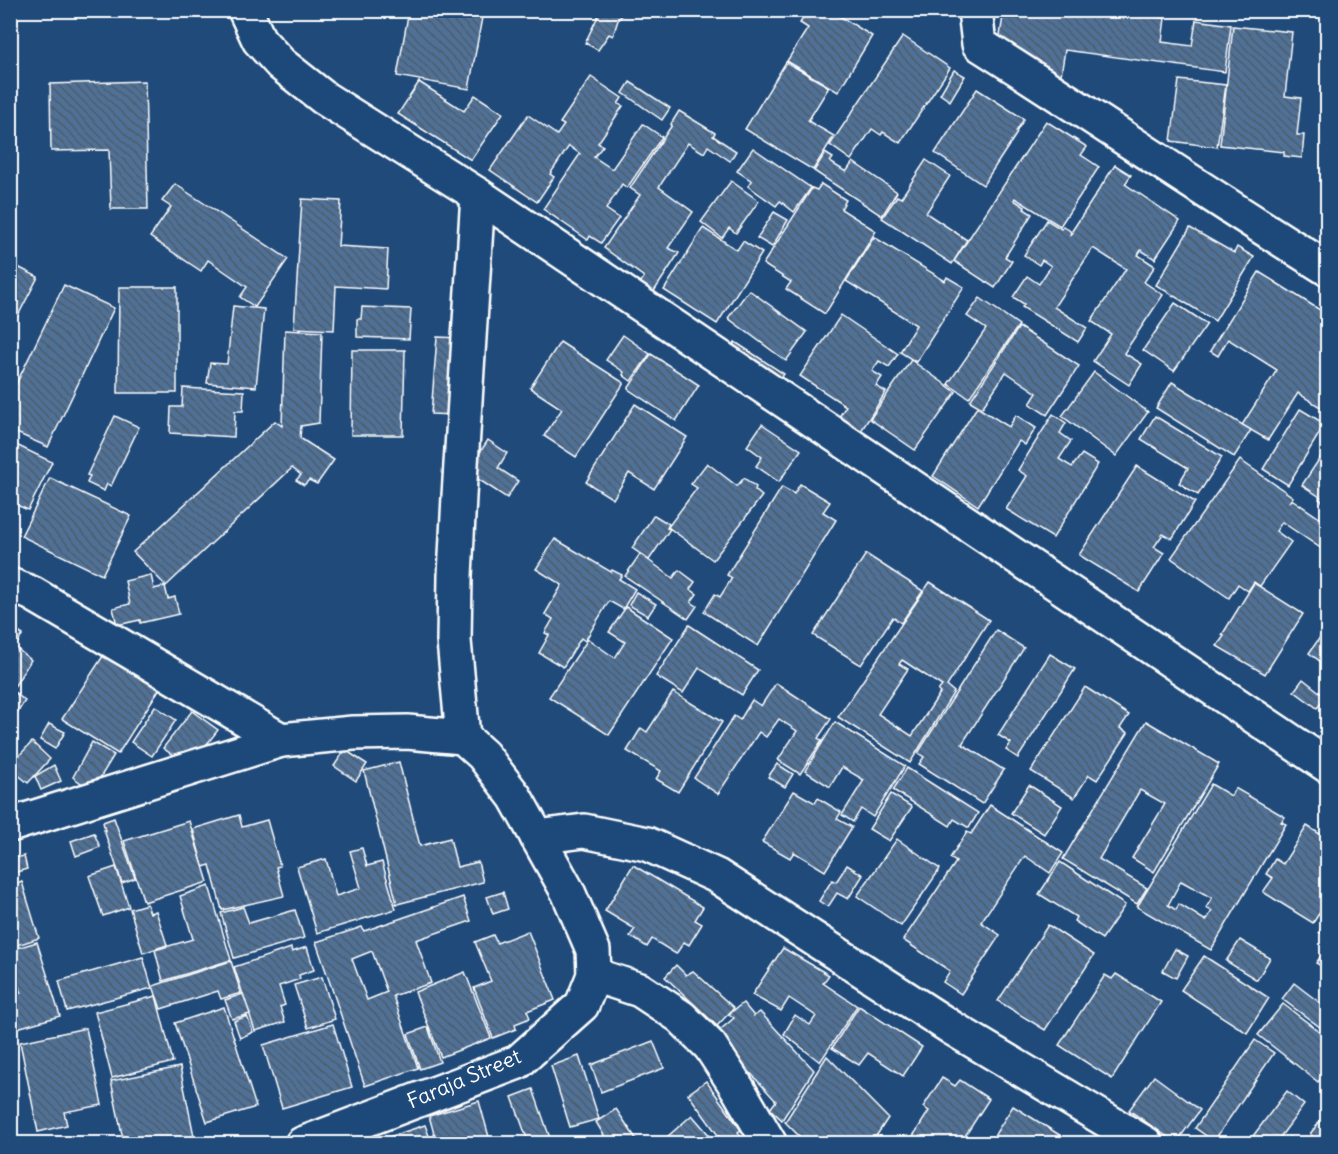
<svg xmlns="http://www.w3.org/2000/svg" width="1338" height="1154" viewBox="0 0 1338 1154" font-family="Delius,sans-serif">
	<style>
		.building { fill: url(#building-back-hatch); stroke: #fff; stroke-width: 1.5; fill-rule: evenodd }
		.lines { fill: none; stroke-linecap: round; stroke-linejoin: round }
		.minor-casing { stroke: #fff; stroke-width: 38 }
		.minor { stroke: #1f4a7a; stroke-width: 33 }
		.labels { text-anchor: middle; stroke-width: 6; stroke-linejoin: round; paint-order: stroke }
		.street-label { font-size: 21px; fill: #fff; stroke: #1f4a7a }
	</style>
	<defs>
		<pattern id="building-back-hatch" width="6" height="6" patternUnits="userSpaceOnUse" patternTransform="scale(1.5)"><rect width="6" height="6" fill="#507197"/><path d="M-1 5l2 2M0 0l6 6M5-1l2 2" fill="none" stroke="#4e5b6a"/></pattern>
	</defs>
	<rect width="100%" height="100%" fill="#1f4a7a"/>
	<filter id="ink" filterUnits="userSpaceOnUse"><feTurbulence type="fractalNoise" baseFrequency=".0167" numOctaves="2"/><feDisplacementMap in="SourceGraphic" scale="12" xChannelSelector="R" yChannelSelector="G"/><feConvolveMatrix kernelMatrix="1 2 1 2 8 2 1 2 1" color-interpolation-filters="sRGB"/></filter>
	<g filter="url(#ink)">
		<g class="building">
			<path d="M409,10L483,12L469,89L397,76Z"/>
			<path d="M601,10H626L618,20L613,36L609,34L598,50L585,43Z"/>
			<path d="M808,10H830L872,36L838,92L787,61L808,28L800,23Z"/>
			<path d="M1004,10H1110L1165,18L1162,42L1192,46L1196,20L1231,25L1225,72L1065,50L1061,75L1027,67L999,42Z"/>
			<path d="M1233,26L1292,32L1285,96L1301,98L1297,135H1304L1302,158L1284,156V152L1220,145Z"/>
			<path d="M903,36L950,68L900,143L883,132L881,135L872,129L851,160L830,145Z"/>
			<path d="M786,62L829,87L808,121L834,136L813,170L745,129Z"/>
			<path d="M954,70L965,76L950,101L940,94Z"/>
			<path d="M591,77L622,98L618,104L623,106L598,143L603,146L594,157L612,169L643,124L662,137L627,188L622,184L606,209L619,218L601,243L590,236L588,240L543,209L580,154L569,146L550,174L554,177L537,202L490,170L528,115L557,135L564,125L560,123Z"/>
			<path d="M11,80L13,139H10Z"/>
			<path d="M1179,80L1226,85L1217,147L1171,141Z"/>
			<path d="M145,81L148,209H111L109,150L51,151L50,84Z"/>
			<path d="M419,82L464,111L475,95L503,113L471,160L398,114Z"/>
			<path d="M630,82L670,108L662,120L623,93Z"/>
			<path d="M977,89L1024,119L1016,132L1017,133L983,185L935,153Z"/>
			<path d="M679,111L715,133L713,136L736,151L730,161L708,146L704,153L688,143L659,187L693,212L668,248L679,253L649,299L636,290L644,277L604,248L640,195L630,188L672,125L671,124Z"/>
			<path d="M1046,121L1087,147L1081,155L1099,167L1060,226L1015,198L1014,200L1025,207L1024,209L1032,214L1005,257L1012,261L995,288L954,261Z"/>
			<path d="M753,148L811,188L794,212L780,201L776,206L748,186L752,181L737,171Z"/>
			<path d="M825,153L833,158L830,162L846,172L853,162L897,192L882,216L814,171Z"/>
			<path d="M926,160L950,176L926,213L967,240L952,264L882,218L897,196L901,198Z"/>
			<path d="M1115,165L1131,175L1125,184L1180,221L1155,259L1141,250L1138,255L1155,266L1144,282L1163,295L1124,353L1142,364L1129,385L1093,361L1111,334L1091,321L1126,269L1093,248L1054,307L1087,328L1078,342L1022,307L1024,304L1013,297L1027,276L1039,284L1051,266L1042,260L1039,265L1024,255L1047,220L1061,229L1063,226L1070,231L1071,235L1073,232L1072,231Z"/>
			<path d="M731,181L759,201L736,233L729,228L722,238L701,222Z"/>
			<path d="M175,184L288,259L255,307L240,297L247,287L208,260L201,271L150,237L171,207L162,201Z"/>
			<path d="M821,184L846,200L841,209L876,231L825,314L786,289L791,282L763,264L812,188L817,190Z"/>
			<path d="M302,199L341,201L338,246L388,249L386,289L336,286L334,330L294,328Z"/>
			<path d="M774,212L788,220L772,247L757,238Z"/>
			<path d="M703,228L737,250L743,241L762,253L717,324L664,290Z"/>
			<path d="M1190,228L1234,253L1237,247L1254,257L1215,321L1156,285Z"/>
			<path d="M874,237L945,281L947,277L964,287L916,362L900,352L916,325L846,281Z"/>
			<path d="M10,263L38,277L10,331Z"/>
			<path d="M1259,272L1328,315V412L1298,393L1268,440L1242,425L1277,370L1228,339L1218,356L1210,351Z"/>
			<path d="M64,285L114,308L48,447L10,430V397Z"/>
			<path d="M119,287H177V393H118Z"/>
			<path d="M749,290L807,332L786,361L728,318Z"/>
			<path d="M980,298L1019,325L969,398L948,384L986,329L967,316Z"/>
			<path d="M1175,303L1207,324L1174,371L1143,350Z"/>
			<path d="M233,306L264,309L256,387L207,383L210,363L227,364Z"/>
			<path d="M362,307L411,309L409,339L357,337V319H361Z"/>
			<path d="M841,315L898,354L889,367L879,361L872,371L882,377L876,386L886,392L861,431L839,417L846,406L800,376Z"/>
			<path d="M1019,327L1079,366L1047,415L1030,404L1037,393L1006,372L982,408L970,401Z"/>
			<path d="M285,330L322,332L319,423L301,426L300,438L334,460L317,484L309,480L304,485L296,480L301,475L292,468L166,586L133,552L275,421L282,426Z"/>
			<path d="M623,335L650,354L631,381L623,375L624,372L606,360Z"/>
			<path d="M437,337L461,338L455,415L431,414Z"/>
			<path d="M560,342L624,383L576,457L544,436L562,409L530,388Z"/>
			<path d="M735,342L784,374L774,389L725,356Z"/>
			<path d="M352,350H405L403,435H351Z"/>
			<path d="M651,354L699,385L676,421L628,389Z"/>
			<path d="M911,360L956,392L915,450L870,419Z"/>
			<path d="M1094,372L1148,412L1116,456L1062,416Z"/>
			<path d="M1172,382L1251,430L1234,457L1156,408Z"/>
			<path d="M183,388L244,391L243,411H235L234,437L170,433L171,407H182Z"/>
			<path d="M635,404L687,437L654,489L629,473L613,499L586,482Z"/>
			<path d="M977,407L1009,427L1016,415L1036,428L1025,445L1019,441L978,506L933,476Z"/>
			<path d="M1300,409L1325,424L1288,485L1263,469Z"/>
			<path d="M1053,414L1066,423L1060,433L1071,441L1059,459L1072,467L1082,454L1098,464L1053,538L1006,509L1027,476L1018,470Z"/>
			<path d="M115,416L139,427L111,486L107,484L104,491L87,483L90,476L87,475Z"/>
			<path d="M1155,416L1222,457L1198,495L1179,483L1188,468L1141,439Z"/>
			<path d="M762,424L801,450L779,482L756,466L762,457L747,446Z"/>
			<path d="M488,440L507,453L498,468L518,481L507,498L467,472Z"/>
			<path d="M10,442L52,462L28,510L10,502Z"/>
			<path d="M1328,446V505L1319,499L1320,497L1302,485Z"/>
			<path d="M1240,460L1293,497L1290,501L1293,500L1328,524V553L1282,522L1276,531L1291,542L1260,586L1254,582L1248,591L1238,584L1229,598L1171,558Z"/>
			<path d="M707,463L737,486L744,478L756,487L755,490L762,496L713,560L668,527L697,488L691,484Z"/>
			<path d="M1137,466L1195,502L1172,539L1163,534L1154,547L1164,553L1139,592L1079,555Z"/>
			<path d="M50,478L131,516L102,575L21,536Z"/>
			<path d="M800,484L830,502L823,512L836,520L758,646L704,612L715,594L720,597L732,578L727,575L782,487L794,494Z"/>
			<path d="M654,515L669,524L667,528L670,529L649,560L632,548Z"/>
			<path d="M555,539L611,572L612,570L622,575L619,579L635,589L623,609L609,601L585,641L581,638L563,667L539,653L549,635L545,633L553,619L545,614L562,585L536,569Z"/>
			<path d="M640,554L673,578L679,570L695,582L690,589L697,594L691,602L697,606L688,619L625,576Z"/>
			<path d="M866,554L923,591L901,623L893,617L861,665L813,635Z"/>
			<path d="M151,575L154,589L165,586L168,599L175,597L179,614L140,623V620L117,625L113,608L130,604L125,581Z"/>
			<path d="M930,582L989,620L947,686L954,692L910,763L838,717ZM902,660L942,686L938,691L940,693L912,736L878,714L908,669L899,664Z"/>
			<path d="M1254,583L1303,614L1265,674L1217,646L1224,636L1222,635Z"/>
			<path d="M636,592L656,604L648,616L629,605Z"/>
			<path d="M626,607L673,638L609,735L549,697L588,639L615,658L625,642L609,632Z"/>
			<path d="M689,625L758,670L742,695L699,668L683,693L656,676Z"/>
			<path d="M10,627L23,635L12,649L10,648Z"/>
			<path d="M996,630L1024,648L962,744L1004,770L982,804L919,764L924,757L918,753Z"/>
			<path d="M1323,633L1328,636V667L1309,653Z"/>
			<path d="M16,648L31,660L12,690L25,701L11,722L10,651Z"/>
			<path d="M105,653L160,688L118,754L62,719Z"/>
			<path d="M1050,654L1075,669L1018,758L1006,750L1011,743L998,735Z"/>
			<path d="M1303,679L1326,697L1317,708L1294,691Z"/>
			<path d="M776,683L831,719L818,738L822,741L800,774L778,760L797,731L779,719L766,737L759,732L718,794L694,778L734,716L740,720L752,700L761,706Z"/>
			<path d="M1085,687L1129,715L1120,728L1128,733L1097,780L1089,775L1074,798L1031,771Z"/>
			<path d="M673,692L722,722L678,792L656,779L661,771L627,751L641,728L647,732Z"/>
			<path d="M155,706L176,720L152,756L131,742Z"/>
			<path d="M192,711L218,730L189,767L163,748Z"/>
			<path d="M1146,721L1219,764L1154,872L1132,858L1165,804L1140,790L1099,859L1147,888L1137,904L1063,859Z"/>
			<path d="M835,722L905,766L873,817L861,809L853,822L842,815L864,780L842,767L830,787L805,771Z"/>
			<path d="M49,724L65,732L55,749L40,740Z"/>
			<path d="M32,742L50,759L28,783L10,768V765Z"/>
			<path d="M92,742L114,755L92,791L73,777Z"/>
			<path d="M345,750L367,764L356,781L334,766Z"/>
			<path d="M399,762L420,846L450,838L457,867L478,862L483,882L397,904L364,771Z"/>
			<path d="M777,764L793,774L785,787L768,777Z"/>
			<path d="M54,765L61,781L41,790L35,776Z"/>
			<path d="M907,768L978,813L969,828L954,819L950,826L893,790Z"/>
			<path d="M1211,784L1231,796L1235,788L1285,817L1281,822L1286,824L1211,950L1137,907ZM1181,881L1212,898L1206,908L1212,911L1206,921L1179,904L1176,910L1168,905Z"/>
			<path d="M1029,785L1062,806L1044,834L1011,813Z"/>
			<path d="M794,791L815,803L818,798L841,812L837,819L852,827L825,871L794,852L790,858L762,842Z"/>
			<path d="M891,794L912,807L889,841L869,829Z"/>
			<path d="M990,805L1063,853L1050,873L1025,856L981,922L1000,935L961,994L943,982L950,971L903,940L956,862L950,858L967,832L971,834Z"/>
			<path d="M239,815L242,827L267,820L280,866L276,867L284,896L222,910L210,865L203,867L193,829Z"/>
			<path d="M114,818L135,878L122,883L104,830H105L103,822Z"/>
			<path d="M189,821L208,882L144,902L124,841Z"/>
			<path d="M1307,826L1328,839V900L1313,923L1263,892L1273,878L1266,874L1275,859L1283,864Z"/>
			<path d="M94,833L100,847L76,856L71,841Z"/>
			<path d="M897,839L940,869L901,926L857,896Z"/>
			<path d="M362,848L367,866L382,862L396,909L317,933L297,867L326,859L336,896L361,888L350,851Z"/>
			<path d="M24,856L27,869L10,874V859Z"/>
			<path d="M1060,862L1125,905L1102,939L1074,921L1076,917L1039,894Z"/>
			<path d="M633,865L703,907L695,920L702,924L689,945L684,942L676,954L652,939L647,947L630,936L635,929L605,911Z"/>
			<path d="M847,865L863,875L848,899L837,893L828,907L819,901L832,880L836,882Z"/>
			<path d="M116,867L129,907L103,916L89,876Z"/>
			<path d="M22,882L39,938L11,947L10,886Z"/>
			<path d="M209,886L231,960L163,981L155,950L193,939L180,896Z"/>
			<path d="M503,892L508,909L493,914L487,897Z"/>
			<path d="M463,897L471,921L416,940L431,983L393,996L418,1068L365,1086L316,942L362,927L364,931ZM372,951L387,992L367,1000L352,959Z"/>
			<path d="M147,904L150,913L156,911L167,945L143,953L130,909Z"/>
			<path d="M243,907L249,923L295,910L304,938L234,958L221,913Z"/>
			<path d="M1328,920V937L1319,932Z"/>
			<path d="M1048,925L1094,955L1045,1030L998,1001Z"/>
			<path d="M528,931L555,1000L527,1011L530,1018L515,1024L516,1029L493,1038L474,988L491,981L475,942L493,935L497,943Z"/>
			<path d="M1240,940L1270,958L1257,980L1226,961Z"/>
			<path d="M37,942L60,1016L10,1030V996L21,993L10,961V950Z"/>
			<path d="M1328,946V970L1316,963Z"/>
			<path d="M307,947L314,970L299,975L300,979L279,986L285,1005L280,1007L285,1022L255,1031L234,967L291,948L292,952Z"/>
			<path d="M783,948L829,975L823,983L857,1006L820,1062L784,1034L795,1015L810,1025L816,1016L789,998L781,1011L752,995Z"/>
			<path d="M1175,949L1188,956L1176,978L1163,971Z"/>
			<path d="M1204,956L1269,998L1247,1033L1181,990Z"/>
			<path d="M143,957L152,988L67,1011L59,981Z"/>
			<path d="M231,961L241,993L221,999L218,991L161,1009L153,986Z"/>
			<path d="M676,965L686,975L693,971L734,1008L717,1026L665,977Z"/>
			<path d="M465,972L491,1038L441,1057L415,992Z"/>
			<path d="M1116,974L1161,1002L1112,1079L1059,1045L1105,975L1112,979Z"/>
			<path d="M322,977L335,1019L308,1028L294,985Z"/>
			<path d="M1294,983L1328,1009V1033L1282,999Z"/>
			<path d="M243,994L250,1014L232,1019L225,1000Z"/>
			<path d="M156,996L173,1062L112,1078L95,1012Z"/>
			<path d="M743,1003L754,1016L760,1012L814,1070L782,1120L770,1109L776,1101L726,1046L710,1034L717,1026L721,1029L734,1018L729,1014Z"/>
			<path d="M1283,1004L1328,1038V1070L1318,1082L1258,1035Z"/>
			<path d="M859,1006L922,1047L903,1076L868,1053L859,1065L832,1048Z"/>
			<path d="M224,1007L256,1107L207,1122L175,1023Z"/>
			<path d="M247,1016L253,1032L240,1038L234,1021Z"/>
			<path d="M333,1024L352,1087L282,1108L263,1045Z"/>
			<path d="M428,1027L440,1062L420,1069L408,1034Z"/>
			<path d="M86,1028L102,1105L64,1112L67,1125L38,1132L20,1042Z"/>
			<path d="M1255,1040L1274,1053L1214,1141L1195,1128Z"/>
			<path d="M653,1041L664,1068L601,1092L591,1065Z"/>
			<path d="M579,1056L599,1119L570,1127L551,1066Z"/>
			<path d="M827,1056L888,1118L871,1144H807L785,1122Z"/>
			<path d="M180,1067L194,1136L160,1144H124L111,1081Z"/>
			<path d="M1154,1076L1200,1110L1176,1143L1129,1110Z"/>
			<path d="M942,1078L955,1086L960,1080L989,1099L960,1144H908L929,1111L923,1107Z"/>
			<path d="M706,1081L741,1130L738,1132L742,1138L734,1144H730L728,1140L723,1142L688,1094Z"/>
			<path d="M533,1089L552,1144H529L512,1097Z"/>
			<path d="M1287,1091L1304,1105L1275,1144H1247Z"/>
			<path d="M479,1101L491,1144H437L429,1116Z"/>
			<path d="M1013,1106L1071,1142L1070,1144H989Z"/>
			<path d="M616,1109L639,1143L637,1144H609L596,1122Z"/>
			<path d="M1328,1111V1144H1322L1310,1134Z"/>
			<path d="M692,1115L717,1144H659Z"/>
			<path d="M425,1125L432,1144H368Z"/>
			<path d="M1289,1137L1298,1144H1284Z"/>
		</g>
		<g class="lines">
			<g class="minor-casing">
				<g id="minor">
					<path d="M245,10L259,40L281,64L324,98L478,195L1328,766"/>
					<path d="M975,10L979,44C1096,118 1210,196 1328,269"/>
					<path d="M10,585L31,593L281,740"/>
					<path d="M463,737L454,641L455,576L459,496L478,195"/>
					<path d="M10,825L281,740L353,733L407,732L463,737L483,755L515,797L568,892L593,950L594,975L582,1005L518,1062L302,1144"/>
					<path d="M537,837L584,831L647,844L717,876L952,1028L1146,1144"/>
					<path d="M594,975L640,990L681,1017L710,1046L738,1089L770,1144"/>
				</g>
			</g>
			<use href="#minor" class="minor"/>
		</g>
	</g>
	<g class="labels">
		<g class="street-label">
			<text transform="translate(464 1079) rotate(-23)" y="7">Faraja Street</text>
		</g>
	</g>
	<rect width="1338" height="1154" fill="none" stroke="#1f4a7a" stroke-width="36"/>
	<rect x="18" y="18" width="1302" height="1118" fill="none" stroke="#fff" stroke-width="2" filter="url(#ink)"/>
</svg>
